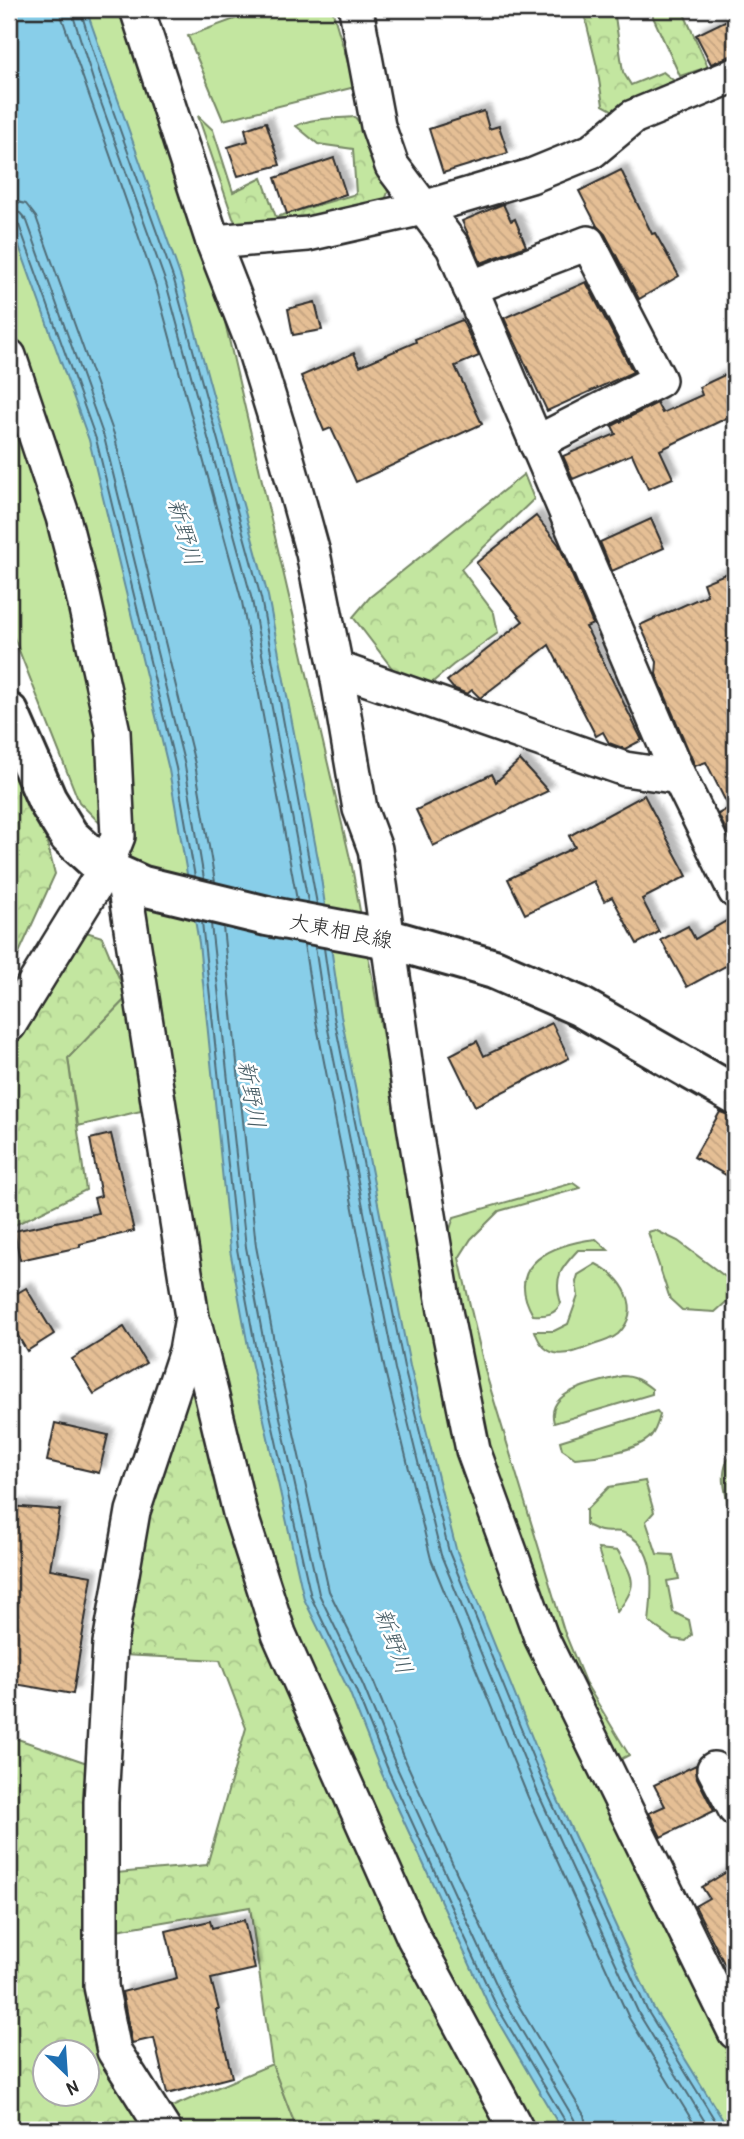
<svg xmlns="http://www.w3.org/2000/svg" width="744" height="2139" viewBox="0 0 744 2139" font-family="'Patrick Hand','Klee One',sans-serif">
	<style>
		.green { fill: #c3e6a0; stroke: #786; stroke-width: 2 }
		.forest { fill: url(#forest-crowns); stroke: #786; stroke-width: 2; fill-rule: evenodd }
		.water { fill: #88cee9; stroke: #638d9d; stroke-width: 2 }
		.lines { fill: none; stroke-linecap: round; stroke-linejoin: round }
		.shore { stroke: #506c77; stroke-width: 2 }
		.building { fill: url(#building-back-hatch); stroke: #2b2b2b; stroke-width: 2; filter: url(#shadow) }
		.minor-casing { stroke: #2b2b2b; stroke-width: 38 }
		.secondary-casing { stroke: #2b2b2b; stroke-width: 44 }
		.minor { stroke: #fff; stroke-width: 33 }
		.secondary { stroke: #fff; stroke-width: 38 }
		.labels { text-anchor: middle; stroke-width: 5; stroke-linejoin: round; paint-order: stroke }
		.street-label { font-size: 21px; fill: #2b2b2b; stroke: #fff }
		.water-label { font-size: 23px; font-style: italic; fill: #475c64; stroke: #fff }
	</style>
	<defs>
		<pattern id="forest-crowns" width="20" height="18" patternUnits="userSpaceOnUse" patternTransform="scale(1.75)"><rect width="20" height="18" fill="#c3e6a0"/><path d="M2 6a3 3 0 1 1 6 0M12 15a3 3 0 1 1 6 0" fill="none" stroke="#a8c58a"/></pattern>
		<pattern id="building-back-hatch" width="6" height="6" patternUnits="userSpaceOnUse" patternTransform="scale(1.75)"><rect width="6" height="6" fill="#e5bf95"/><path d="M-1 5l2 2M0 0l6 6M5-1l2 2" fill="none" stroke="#c5a481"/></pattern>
		<filter id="shadow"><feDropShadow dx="6" dy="-6" stdDeviation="2" flood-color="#0004"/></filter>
	</defs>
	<rect width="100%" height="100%" fill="#fff"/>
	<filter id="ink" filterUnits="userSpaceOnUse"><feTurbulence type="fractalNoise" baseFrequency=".0143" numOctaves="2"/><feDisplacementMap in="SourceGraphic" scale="14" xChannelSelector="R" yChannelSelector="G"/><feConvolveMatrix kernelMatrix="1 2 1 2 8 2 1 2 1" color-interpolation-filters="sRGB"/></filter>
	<g filter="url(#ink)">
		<g class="green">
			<path d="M9,9H120L224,318L352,867L424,1262L445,1400L473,1491L735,2013V2130H527L392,1888L250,1504L182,1220L129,853L79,802L9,625Z"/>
			<path d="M262,9H332L355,87L223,120L188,36Z"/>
			<path d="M127,997L141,1111L78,1126L68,1058Z"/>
			<path d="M573,1183L580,1188L499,1211L471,1239L459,1258L486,1374L564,1631L585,1682L629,1755L610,1765L575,1700L485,1449L440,1259L454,1217Z"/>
			<path d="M655,1230L678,1241L731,1281L734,1295L715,1312L682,1310L670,1299L648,1232Z"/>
			<path d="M596,1239L608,1250H578C561,1268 553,1277 561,1303C555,1315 546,1316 533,1315C503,1263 554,1244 596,1239Z"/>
			<path d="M596,1264C622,1277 644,1308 618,1334C612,1339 600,1343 593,1345C570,1355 545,1363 535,1331H554L568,1324L578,1296L576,1282L578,1275Z"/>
			<path d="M622,1376C634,1376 642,1381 652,1389V1394L554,1423C544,1389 599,1383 622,1376Z"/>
			<path d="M657,1411L660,1415C658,1422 656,1430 651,1436C638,1451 594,1457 575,1458L562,1449L560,1441Z"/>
			<path d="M735,1451V1528C729,1504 713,1470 735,1451Z"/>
			<path d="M645,1481L654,1512L646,1521L657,1554L673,1555L679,1579L667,1581L673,1612L689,1620L692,1635L686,1641L673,1639L649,1622C652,1592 659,1547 624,1533C617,1530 609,1533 601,1531C596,1530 591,1527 586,1525V1510L609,1487Z"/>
			<path d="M598,1549L618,1551C634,1579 639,1585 617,1612Z"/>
			<path d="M272,2064L297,2130H164L151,2110L174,2106Z"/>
		</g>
		<g class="forest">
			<path d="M583,9H614L623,72L631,85L663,72L678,84L621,115L603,105L597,67Z"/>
			<path d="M652,9H682L708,67L680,76L653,17Z"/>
			<path d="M198,116L213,130L233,192L262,178L276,217L356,194L353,149L318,144L296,126C313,117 336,119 355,117L368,133L388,192L384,203L251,229L239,228L233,218Z"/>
			<path d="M524,474L534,499L461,569L494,613L498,633L453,665L422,691L398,676L353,617L370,597Z"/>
			<path d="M9,768L44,831L55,874L9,975Z"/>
			<path d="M83,931L102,937L127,997L68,1058L86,1190L9,1228V1042L70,936Z"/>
			<path d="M197,1368L272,1615L522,2130H297L272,2064L250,1907L105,1932L114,2051L164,2130H9V1736L90,1764L105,1874L207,1865L246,1728L220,1660L123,1655L136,1527ZM46,2052H88V2094H46Z"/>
		</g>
		<path class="water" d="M9,9H86L181,278L268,596L319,864L341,1016L410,1366L456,1549L552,1787L653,2007L729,2130H562L490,2008L382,1774L349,1691L304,1599L250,1357L230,1250L199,943L169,770L89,440L9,218Z"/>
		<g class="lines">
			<g class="shore">
				<path d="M61,9L62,18L156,286L242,602L297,900"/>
				<path d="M71,9L94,83L166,283L252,600L308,902"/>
				<path d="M80,9L102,80L174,280L261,598L317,904"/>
				<path d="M9,200L26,204L36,217L114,434L195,764L215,882"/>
				<path d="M9,210L20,213L27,221L104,437L185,766L204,879"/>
				<path d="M9,219L15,220L19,225L96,439L176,768L195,877"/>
				<path d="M202,922L237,1249L257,1356L311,1597L355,1688L389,1772L496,2005L567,2124L568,2130"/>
				<path d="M211,924L246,1247L266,1354L319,1594L363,1685L397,1768L504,2001L574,2119L577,2130"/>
				<path d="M223,927L256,1246L276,1352L329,1591L373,1680L407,1764L513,1996L584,2115L587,2130"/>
				<path d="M304,944L316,1021L385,1371L431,1559L528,1797L629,2018L698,2130"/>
				<path d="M315,946L326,1019L395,1369L441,1555L538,1793L639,2014L710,2130"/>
				<path d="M324,948L334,1017L404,1367L449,1552L546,1790L647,2010L721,2130"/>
			</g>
		</g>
		<g class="building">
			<path d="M735,16V54L711,64L696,35Z"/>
			<path d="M484,111L489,129L499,126L508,153L443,173L429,129Z"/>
			<path d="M266,122L280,165L238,176L228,147L248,141L245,129Z"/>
			<path d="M334,158L346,194L287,214L275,178Z"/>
			<path d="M621,170L652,234L655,233L679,276L639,299L605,234L597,226L579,191Z"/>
			<path d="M503,204L511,221L515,219L526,246L481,263L462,221Z"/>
			<path d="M586,282L633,372L547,411L504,318Z"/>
			<path d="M315,302L322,330L293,335L288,309Z"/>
			<path d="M462,320L479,356L455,366L482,424L356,482L331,428L324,431L301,376L354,353L360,366L416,342L415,339Z"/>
			<path d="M735,370V414L660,450L673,478L648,489L632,454L573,479L563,456L616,434L612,426L657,403L662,413L702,395L699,387Z"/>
			<path d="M536,516L559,545L593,624L586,627L642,740L625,749L609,743L603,732L596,736L549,645L480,698L472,690L467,694L453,688L447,681L523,621L476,563Z"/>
			<path d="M651,519L664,548L612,571L600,542Z"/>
			<path d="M735,570V848L718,814L729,808L706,762L695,766L656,674L657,662L640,625L707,595L703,583Z"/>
			<path d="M520,760L548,791L433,846L416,810L492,774L496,782Z"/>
			<path d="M644,795L687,876L642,899L659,932L637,944L612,897L604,901L594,881L525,914L508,879L575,847L569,836Z"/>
			<path d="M728,920L735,934V961L687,987L661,940L688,926L695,939Z"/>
			<path d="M552,1023L569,1058L475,1106L450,1055L477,1041L484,1056Z"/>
			<path d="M720,1112L735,1117V1180L694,1157Z"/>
			<path d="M111,1134L134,1231L80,1244V1247L20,1260L14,1231L98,1213L94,1198L101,1196L90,1139Z"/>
			<path d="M26,1288L54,1334L27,1351L9,1321V1298Z"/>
			<path d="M124,1327L146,1363L94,1394L72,1359Z"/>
			<path d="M55,1423L108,1435L99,1473L47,1461Z"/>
			<path d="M9,1506L60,1510L50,1569L92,1576L73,1694L9,1683Z"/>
			<path d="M696,1765L697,1778L714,1811L661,1837L649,1813L665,1806L654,1785Z"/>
			<path d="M735,1867V1985L695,1906L709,1898L702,1887Z"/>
			<path d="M244,1920L255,1969L211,1979L219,2010H216L232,2077L167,2094L154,2038L132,2043L122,1992L177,1978L166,1931L210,1921L212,1928Z"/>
		</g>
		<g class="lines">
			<g class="minor-casing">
				<g id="minor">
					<path d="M137,9L213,242L251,339L281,437L313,553L336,668L360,809L375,849L414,1125L445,1311L473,1450L541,1637L735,2032"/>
					<path d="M356,9L378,126L392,166L453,247L679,777L735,891"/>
					<path d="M213,242L308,234L423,208L531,176L592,151L633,117L735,75"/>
					<path d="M470,288L588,243L659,380L536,443"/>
					<path d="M9,356L63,517L83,595L113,732L118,836L105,869L9,1025"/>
					<path d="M336,668L625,769L679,777"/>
					<path d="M123,877L192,1317L186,1351L133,1511L110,1643L101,1802V1986L114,2051L164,2130"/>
					<path d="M195,1326L240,1513L279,1634L414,1938L517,2130"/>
					<path d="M714,1769L735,1809"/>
				</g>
			</g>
			<g class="secondary-casing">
				<path id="secondary" d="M9,713L47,800L69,836L105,869L143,886L267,916L389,939L494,969L579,1006L735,1095"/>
			</g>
			<use href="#minor" class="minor"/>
			<use href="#secondary" class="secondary"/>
		</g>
	</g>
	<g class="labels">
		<g class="street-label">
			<text transform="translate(341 931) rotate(11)" y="7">大東相良線</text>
		</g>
		<g class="water-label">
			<text transform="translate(185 532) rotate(74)" y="8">新野川</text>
			<text transform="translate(252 1094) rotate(80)" y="8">新野川</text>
			<text transform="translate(394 1641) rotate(70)" y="8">新野川</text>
		</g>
	</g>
	<rect width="744" height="2139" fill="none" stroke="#fff" stroke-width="35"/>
	<rect x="18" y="18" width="709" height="2104" fill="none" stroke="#2b2b2b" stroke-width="2.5" filter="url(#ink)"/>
	<g transform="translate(66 2073) rotate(155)"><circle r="33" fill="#ffffff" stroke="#aaaaaa" stroke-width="2"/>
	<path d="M0-5L12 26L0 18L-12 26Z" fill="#1f6fb2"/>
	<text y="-10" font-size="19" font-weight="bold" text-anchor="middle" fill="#2b2b2b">N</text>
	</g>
</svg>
